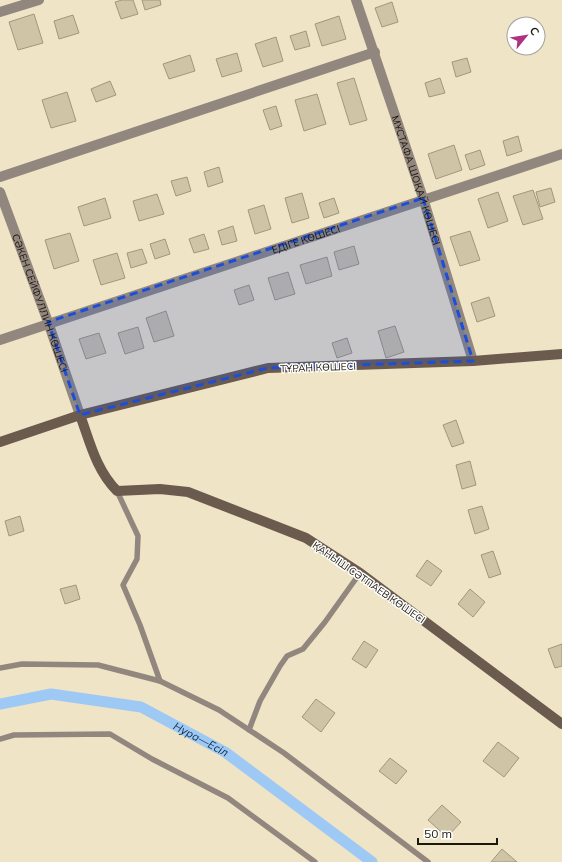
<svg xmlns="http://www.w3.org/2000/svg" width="562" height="862" viewBox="0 0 562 862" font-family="Mulish,sans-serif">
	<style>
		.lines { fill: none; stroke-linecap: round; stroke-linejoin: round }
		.canal { stroke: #9ec9f5; stroke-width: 11 }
		.building { fill: #d0c4a6; stroke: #a2977b }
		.lane { stroke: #92877e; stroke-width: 5.5 }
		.street { stroke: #92877e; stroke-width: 10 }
		.secondary { stroke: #6b5a4e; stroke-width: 10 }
		.marked { fill: #1d4ed8; fill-opacity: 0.2; stroke: #1d4ed8; stroke-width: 3; stroke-dasharray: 8 5; stroke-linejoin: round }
		.labels { text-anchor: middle; stroke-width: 3; stroke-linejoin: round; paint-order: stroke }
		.street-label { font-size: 10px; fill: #1c170c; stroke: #fff }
		.water-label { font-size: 11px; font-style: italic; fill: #0b2a47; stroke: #fff }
	</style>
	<rect width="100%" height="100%" fill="#f0e4c6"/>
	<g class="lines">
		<path class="canal" id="s1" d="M0,704L51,694L141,707L225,752L372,862"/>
	</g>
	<g class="building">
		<path d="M122,0H133L138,14L121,19L115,2Z"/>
		<path d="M142,0H160L161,5L145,10Z"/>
		<path d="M392,2L398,22L382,27L375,8Z"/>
		<path d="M34,14L43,43L18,50L9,22Z"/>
		<path d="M73,15L79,33L59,39L54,21Z"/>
		<path d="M339,16L346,39L322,46L315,24Z"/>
		<path d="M306,31L310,46L295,50L290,36Z"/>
		<path d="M276,37L283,61L263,67L255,44Z"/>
		<path d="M237,53L242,71L222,77L216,59Z"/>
		<path d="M190,55L195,71L169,79L163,64Z"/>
		<path d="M467,58L471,72L456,77L452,62Z"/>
		<path d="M354,78L367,120L350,125L337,83Z"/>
		<path d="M440,78L445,93L429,97L425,83Z"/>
		<path d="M110,81L116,95L96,102L91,89Z"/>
		<path d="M67,92L76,121L51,128L42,100Z"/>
		<path d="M317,94L326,124L304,131L295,100Z"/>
		<path d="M276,106L282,126L270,130L263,110Z"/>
		<path d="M518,136L522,151L507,156L503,141Z"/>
		<path d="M454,145L462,170L436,179L428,154Z"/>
		<path d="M480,150L485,165L470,170L465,155Z"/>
		<path d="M219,167L223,182L208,187L204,172Z"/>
		<path d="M187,177L191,191L176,196L171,181Z"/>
		<path d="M551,188L555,202L540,207L536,192Z"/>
		<path d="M533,190L543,219L523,225L513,196Z"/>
		<path d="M498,192L508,221L488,228L478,199Z"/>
		<path d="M302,193L309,218L292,223L285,198Z"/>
		<path d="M157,194L164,214L139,221L133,201Z"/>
		<path d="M105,198L111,218L84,226L78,207Z"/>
		<path d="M334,198L339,213L324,218L319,203Z"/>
		<path d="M264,205L271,229L255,234L248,210Z"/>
		<path d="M233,226L237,241L222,245L218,231Z"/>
		<path d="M470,231L480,260L460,266L450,237Z"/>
		<path d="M70,233L79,261L54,269L45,240Z"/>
		<path d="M204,234L209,249L194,253L189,239Z"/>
		<path d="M165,239L170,254L155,259L150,244Z"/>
		<path d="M354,246L359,264L339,270L334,252Z"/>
		<path d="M142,249L147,263L131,268L127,253Z"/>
		<path d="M117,253L125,278L101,285L93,260Z"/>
		<path d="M327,257L332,276L306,284L300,265Z"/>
		<path d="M288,272L295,294L275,300L268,278Z"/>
		<path d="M249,285L254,300L239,305L234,290Z"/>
		<path d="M489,297L495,316L477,322L471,303Z"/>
		<path d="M166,311L174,336L154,342L146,318Z"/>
		<path d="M395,326L404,352L386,358L378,331Z"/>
		<path d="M138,327L144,348L125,354L118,333Z"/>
		<path d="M99,333L106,353L86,359L79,339Z"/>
		<path d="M347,338L352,353L337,358L332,343Z"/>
		<path d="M456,420L464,443L452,447L443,425Z"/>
		<path d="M470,461L476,485L462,489L456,465Z"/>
		<path d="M482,506L489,529L475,534L468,510Z"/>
		<path d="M20,516L24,531L9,536L5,521Z"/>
		<path d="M493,551L501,574L489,578L481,555Z"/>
		<path d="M427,560L442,571L431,586L416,576Z"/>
		<path d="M76,585L80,599L65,604L60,589Z"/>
		<path d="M470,589L485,602L473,617L458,604Z"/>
		<path d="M364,641L378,650L366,668L352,659Z"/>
		<path d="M562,644V666L555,668L548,649Z"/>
		<path d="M316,699L335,713L321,732L302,717Z"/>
		<path d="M498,742L519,758L504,777L483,761Z"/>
		<path d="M390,758L407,771L396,784L379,771Z"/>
		<path d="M442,805L461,822L447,837L428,820Z"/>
		<path d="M502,849L517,862H491Z"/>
	</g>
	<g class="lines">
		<g class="lane">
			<path d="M117,491L138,536L137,559L123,585L140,625L160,681"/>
			<path d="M0,668L22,664L98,665L160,681L219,710L284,753L428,862"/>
			<path d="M249,730L260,701L280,666L287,656L303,649L325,622L360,573"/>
			<path d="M0,739L14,735L110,734L152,759L228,798L315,862"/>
		</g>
		<g class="street">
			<path id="s2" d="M356,0L423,198L473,361"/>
			<path d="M0,12L39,0"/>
			<path d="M0,177L375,52"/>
			<path id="s3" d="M0,192L48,322L80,415"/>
			<path id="s4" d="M0,340L562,154"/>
		</g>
		<g class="secondary">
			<path d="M80,415C90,442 96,470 117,491L160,489L188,492L306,538L360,573L562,724"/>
			<path d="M0,442L80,415L268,368L473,361L562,354"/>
		</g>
	</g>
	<path class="marked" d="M423,198L473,361L268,368L80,415L48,322Z"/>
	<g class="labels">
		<g class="street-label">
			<text dy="4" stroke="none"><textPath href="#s2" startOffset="190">МҰСТАФА ШОҚАЙ КӨШЕСІ</textPath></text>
			<text dy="4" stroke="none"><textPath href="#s4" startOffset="322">ЕДІГЕ КӨШЕСІ</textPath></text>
			<text dy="4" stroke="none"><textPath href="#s3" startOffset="118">СӘКЕН СЕЙФУЛЛИН КӨШЕСІ</textPath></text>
			<text transform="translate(318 367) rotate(-2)" y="4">ТҰРАН КӨШЕСІ</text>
			<text transform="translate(369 582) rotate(35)" y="4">ҚАНЫШ СӘТПАЕВ КӨШЕСІ</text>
		</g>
		<g class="water-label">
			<text dy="4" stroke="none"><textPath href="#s1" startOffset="211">Нура—Есіл</textPath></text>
		</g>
	</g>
	<g transform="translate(526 36) rotate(60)"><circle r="19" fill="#ffffff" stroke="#a4a29e"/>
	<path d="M0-3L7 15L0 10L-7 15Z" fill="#af3181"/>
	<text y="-6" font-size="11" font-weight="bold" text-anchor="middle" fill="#1c170c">С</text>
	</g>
	<path d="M418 838v6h79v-6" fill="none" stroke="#1c170c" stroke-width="2"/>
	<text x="424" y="838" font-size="12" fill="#1c170c" stroke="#ffffff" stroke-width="3" paint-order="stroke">50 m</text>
</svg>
